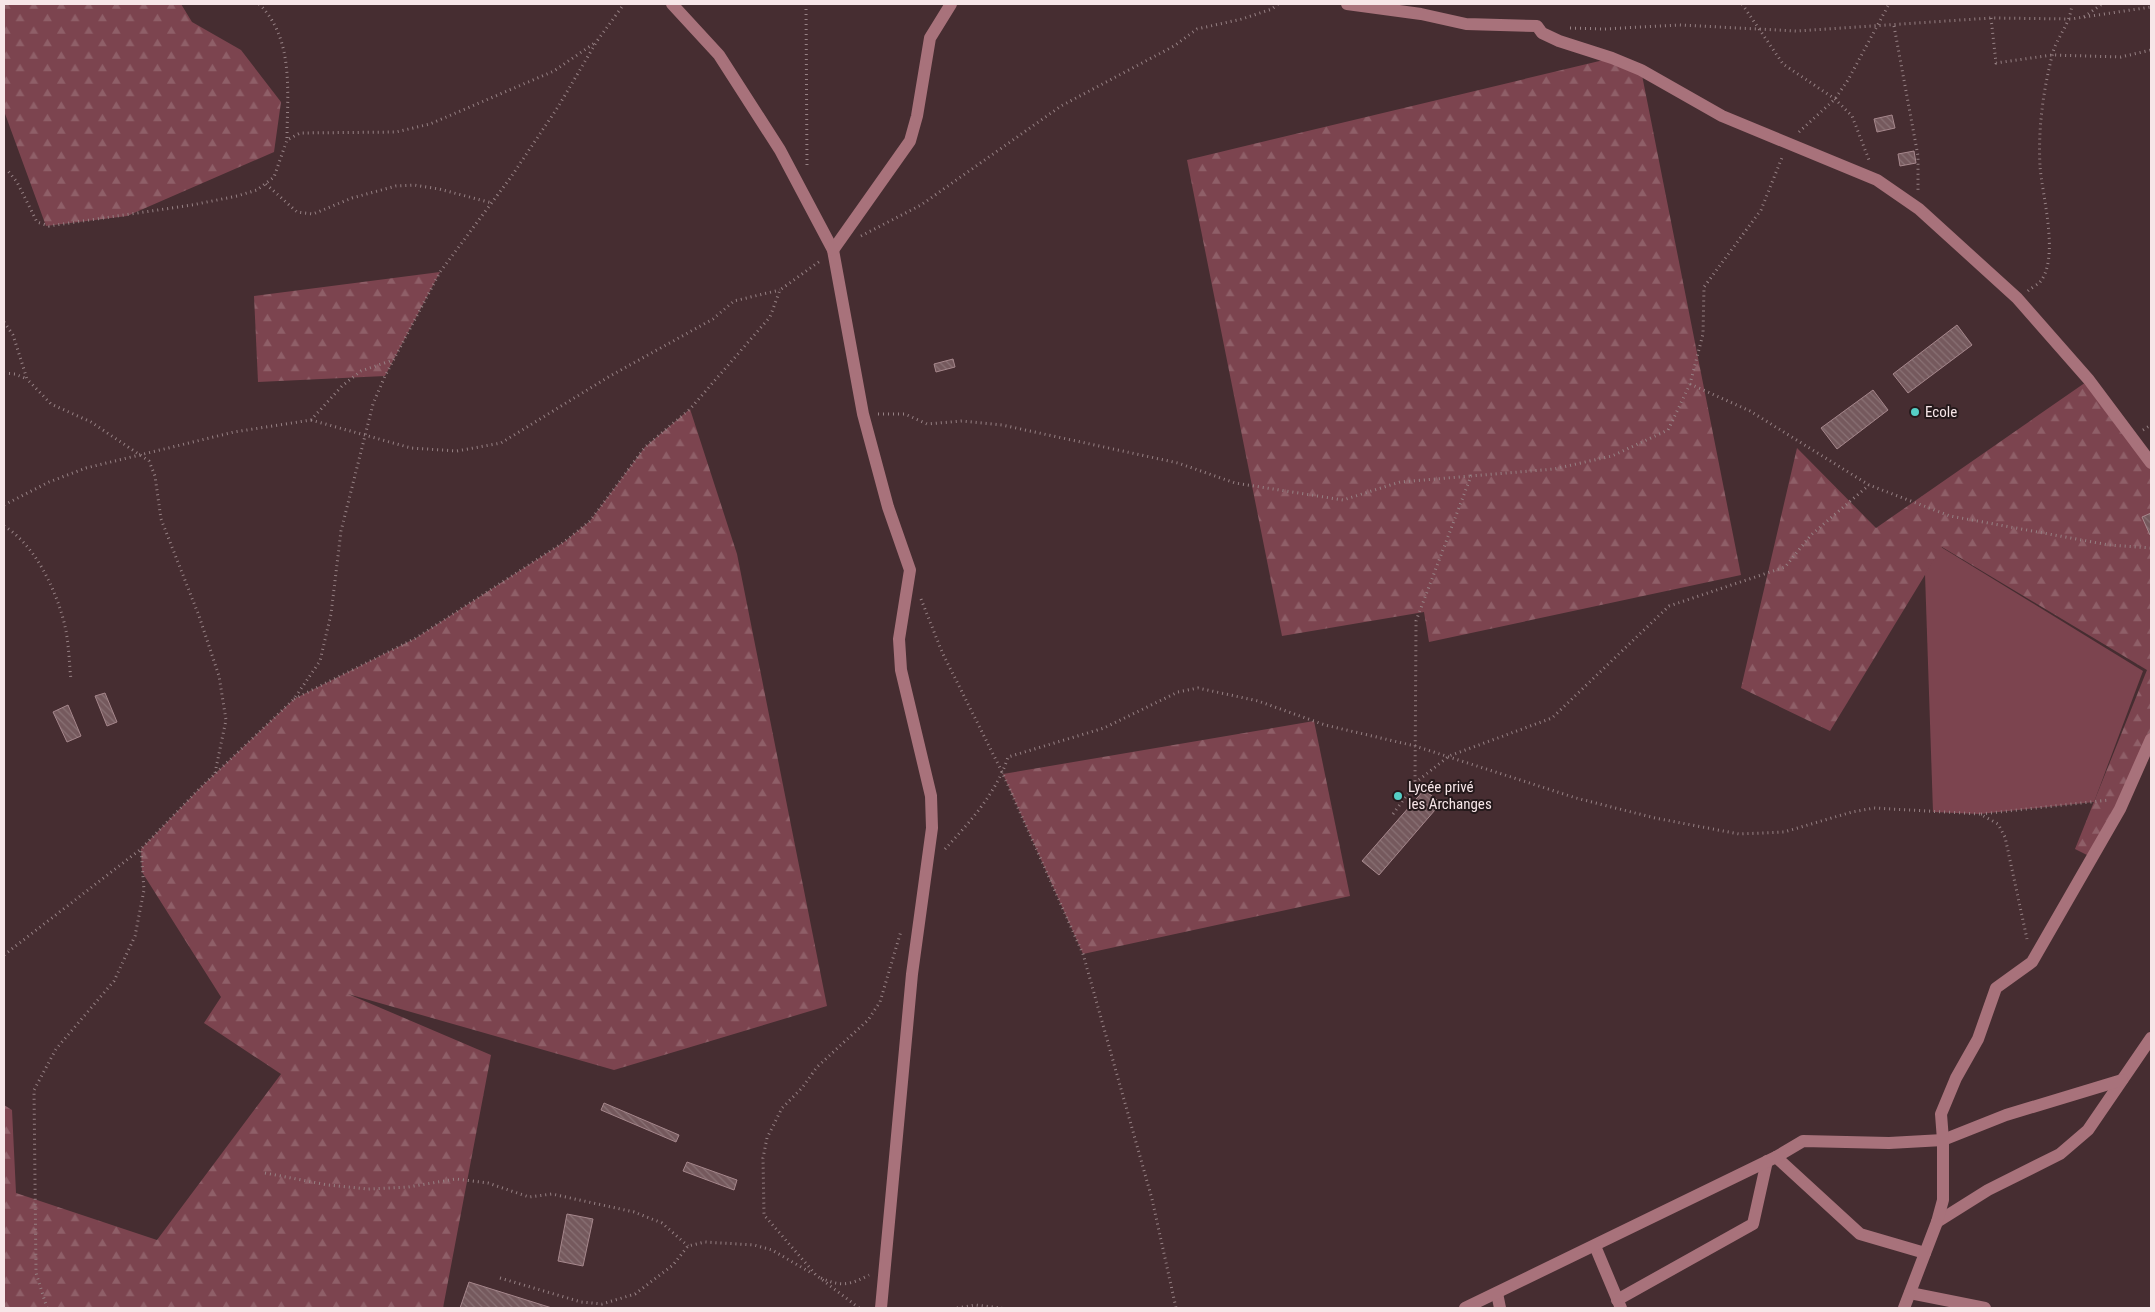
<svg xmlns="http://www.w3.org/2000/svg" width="2155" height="1312" viewBox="0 0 2155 1312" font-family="'Roboto Condensed',sans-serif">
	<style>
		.green { fill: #7c444f }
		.forest { fill: url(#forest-firs) }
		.building { fill: url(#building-back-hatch); stroke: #a6878c }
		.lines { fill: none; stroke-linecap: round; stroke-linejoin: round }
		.path { stroke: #968184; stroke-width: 3; stroke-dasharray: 1 4; stroke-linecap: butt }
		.minor { stroke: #a8727b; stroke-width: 12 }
		.poi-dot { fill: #55cec5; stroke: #25191b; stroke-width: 2 }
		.labels { text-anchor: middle; stroke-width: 4; stroke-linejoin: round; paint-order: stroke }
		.poi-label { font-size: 15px; fill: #f7e6e8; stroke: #25191b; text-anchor: start }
	</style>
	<defs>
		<pattern id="forest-firs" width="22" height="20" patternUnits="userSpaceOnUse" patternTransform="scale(1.25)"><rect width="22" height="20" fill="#7c444f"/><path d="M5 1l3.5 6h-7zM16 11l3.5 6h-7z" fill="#8f5f68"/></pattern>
		<pattern id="building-back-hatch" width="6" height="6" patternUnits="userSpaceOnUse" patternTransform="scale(1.25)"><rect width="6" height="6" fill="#75595d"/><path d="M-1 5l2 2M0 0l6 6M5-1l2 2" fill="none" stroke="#897174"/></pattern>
	</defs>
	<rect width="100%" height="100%" fill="#462d31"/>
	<path class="green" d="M1941,547L2143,671L2094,802L1980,814L1933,812L1925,574Z"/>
	<g class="forest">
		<path d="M4,4H181L192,22L241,50L281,102L274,152L127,216L46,226L4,111Z"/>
		<path d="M1612,58L1641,70L1741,575L1429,642L1424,612L1282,636L1187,160Z"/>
		<path d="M440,272L385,376L258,382L254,296Z"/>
		<path d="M2089,380L2151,463V739L2093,858L2075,849L2147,670L1942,547L1830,731L1741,688L1797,448L1876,528Z"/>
		<path d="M690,409L737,554L827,1006L614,1070L348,994L491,1055L443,1308H4V1105L12,1110L16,1193L157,1240L281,1074L204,1023L221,997L142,872L141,849L200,788L294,699L416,638L564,542L590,521L645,447Z"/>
		<path d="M1314,721L1350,896L1083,954L1003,774Z"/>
	</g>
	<g class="building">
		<path d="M1892,115L1895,128L1877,132L1874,119Z"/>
		<path d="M1914,151L1916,163L1900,166L1898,154Z"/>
		<path d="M1957,325L1972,345L1908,393L1893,374Z"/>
		<path d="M953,359L955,367L936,372L934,364Z"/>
		<path d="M1873,390L1888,410L1837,449L1821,428Z"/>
		<path d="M2151,513V535H2150L2142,517Z"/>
		<path d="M105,693L117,722L107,726L95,696Z"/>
		<path d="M68,705L81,736L67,742L53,712Z"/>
		<path d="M1424,790L1441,803L1379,875L1362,861Z"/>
		<path d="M604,1103L679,1135L676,1142L601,1110Z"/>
		<path d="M687,1162L737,1180L734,1190L683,1171Z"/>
		<path d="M567,1214L593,1219L583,1266L558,1261Z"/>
		<path d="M469,1282L552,1308H460Z"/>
	</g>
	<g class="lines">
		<g class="path">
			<path d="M259,4C295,39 287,95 287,140"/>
			<path d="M806,4L807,168"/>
			<path d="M1742,4L1783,64L1835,99L1852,116L1869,160"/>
			<path d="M2084,17L2102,4"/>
			<path d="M1991,18L1996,63L2052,55L2121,57L2151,50"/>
			<path d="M1894,26L1918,156V191"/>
			<path d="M1570,28L1604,29L1679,25L1797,31L1991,18L2071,19L2151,7"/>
			<path d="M1799,132L1835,99L1848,80L1889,4"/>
			<path d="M4,171H8L17,182L37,222L49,226L192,205L237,196L257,190L274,177L287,140L300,133L396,132L430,124L554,71L596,42"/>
			<path d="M266,184L297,212L313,214L352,198L396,186L414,185L439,189L492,203"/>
			<path d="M861,236L921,205L1061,106L1174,46L1197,29L1242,19L1272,9L1278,4"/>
			<path d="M2028,291C2031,288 2037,285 2040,282C2060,258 2042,195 2040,166C2038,129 2043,92 2052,56C2056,37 2070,26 2072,4"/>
			<path d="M4,322L13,335L27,379L51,404L91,422L149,461L155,476L161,519L199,616L219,676L226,720L215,773"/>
			<path d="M4,373L15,374L27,379"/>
			<path d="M1690,384L1750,411L1869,485L1950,516L2109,545L2151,548"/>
			<path d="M878,414H905L927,424L962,421L1002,425L1178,463L1235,483L1343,500L1400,482L1471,476"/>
			<path d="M311,420L411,448L457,451L501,443L610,376L713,319L734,301L780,290"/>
			<path d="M2143,430L2151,425"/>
			<path d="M4,505L49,482L86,468L234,432L311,420L342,386L361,371L393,360"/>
			<path d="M4,526C35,545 55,588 64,622C69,641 69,662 71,680"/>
			<path d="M921,599L942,652L1003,774L1083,954L1152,1199L1176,1308"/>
			<path d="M294,699L416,638L564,542L590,521L645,447L690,409L770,317L780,290L820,261"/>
			<path d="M1415,783L1449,756L1552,718L1669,606L1785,567L1811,535L1869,485"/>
			<path d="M1393,814L1415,784L1416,621L1471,476L1554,469L1612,456L1668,430L1690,384L1703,334L1704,287L1761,210L1783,155"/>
			<path d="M1981,814L2109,800"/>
			<path d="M945,849C970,822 997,792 1008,757L1104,728L1178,692L1198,688L1258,701L1325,725L1415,746L1576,798L1655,818L1739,834L1784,832L1852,812L1874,808L1980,814L1998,824L2005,837L2027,939"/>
			<path d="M4,955L141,849L200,788L294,699L320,661L331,614L341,531L373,404L385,376L440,272L511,177L558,107L597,41L624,4"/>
			<path d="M265,1173L328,1185L368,1189L408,1187L456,1179L488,1183L529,1197L552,1194L634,1212L662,1223L688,1246"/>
			<path d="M500,1278L581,1302L602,1304L635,1294L673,1265L688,1246L705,1242L754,1245L772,1250L813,1274"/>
			<path d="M821,1278C841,1287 850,1285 869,1275"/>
			<path d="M47,1308L36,1273L34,1090L56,1049L114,981L135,936L144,890L141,849"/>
			<path d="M859,1308L816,1275L764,1215L763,1158L767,1138L782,1108L802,1088L817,1067L868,1020L880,1002L901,931"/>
			<path d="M957,1308L975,1305L1002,1308"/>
		</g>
		<g class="minor">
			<path d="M672,4L719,55L780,150L833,250L863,414L888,507L910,570L899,639L901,670L931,796L932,828L912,974L881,1308"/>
			<path d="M1347,4L1421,14L1466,24L1537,26L1542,33L1559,41L1612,58L1641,70L1722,116L1877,180L1919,209L2017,298L2089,380L2151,463"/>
			<path d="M833,250L910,141L917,116L930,38L951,4"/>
			<path d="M1776,1157L1860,1234L1925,1253"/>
			<path d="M1937,1222L1988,1190L2060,1154L2088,1130L2151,1038"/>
			<path d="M1595,1246L1621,1308"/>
			<path d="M1497,1293L1500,1308"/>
			<path d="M1910,1293L1985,1308"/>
			<path d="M1617,1300L1753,1224L1767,1161"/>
			<path d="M1465,1308L1776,1157L1803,1141L1889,1143L1943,1140L2006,1115L2122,1080"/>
			<path d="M1904,1308L1937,1222L1943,1200V1140L1941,1114L1956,1078L1978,1039L1996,988L2032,962L2120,809L2151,739"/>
		</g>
	</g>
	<g class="poi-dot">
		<circle cx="1915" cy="412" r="5"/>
		<circle cx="1398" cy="796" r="5"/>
	</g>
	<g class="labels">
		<g class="poi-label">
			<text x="1925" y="417">Ecole</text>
			<text x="1408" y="792">Lycée privé<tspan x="1408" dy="17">les Archanges</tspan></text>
		</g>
	</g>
	<rect width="2155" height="1312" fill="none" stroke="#f7e6e8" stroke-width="10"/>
</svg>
